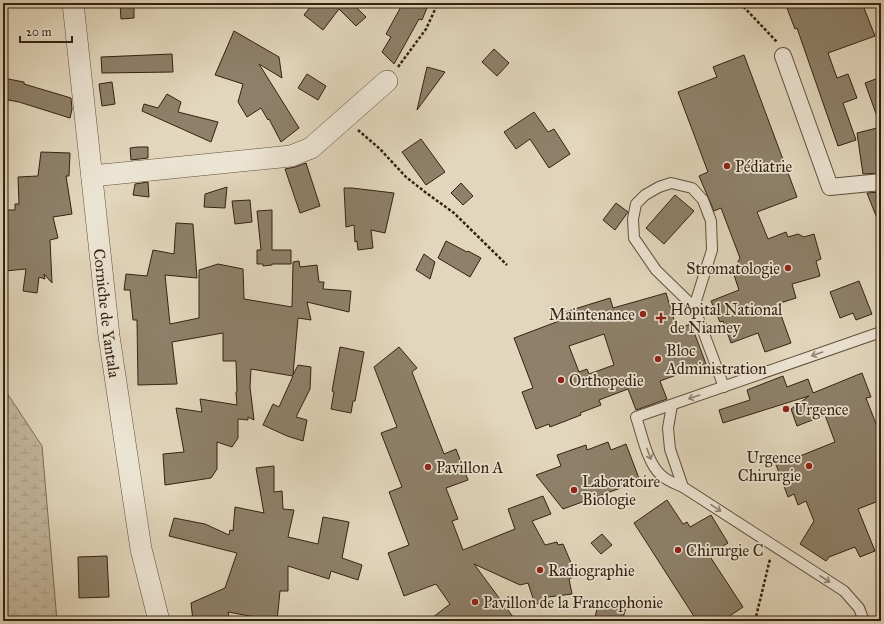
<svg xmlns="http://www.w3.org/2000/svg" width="884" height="624" viewBox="0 0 884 624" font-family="'IM FELL Great Primer',serif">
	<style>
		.wetland { fill: url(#wetland-marsh); stroke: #7c6c58 }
		.building { fill: #8e806a; stroke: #342211; fill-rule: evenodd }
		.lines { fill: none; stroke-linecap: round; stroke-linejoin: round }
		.service-casing { stroke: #604f3c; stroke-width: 12 }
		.pedestrian-casing { stroke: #604f3c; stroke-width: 18 }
		.minor-casing { stroke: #604f3c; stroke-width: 22 }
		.path { stroke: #342211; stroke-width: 2.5; stroke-dasharray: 3 2; stroke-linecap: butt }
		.service { stroke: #ece4d3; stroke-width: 10 }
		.pedestrian { stroke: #ece4d3; stroke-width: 16 }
		.minor { stroke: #ece4d3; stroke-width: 21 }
		.oneway { stroke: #908372 }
		.poi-dot { fill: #8f2418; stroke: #ece4d3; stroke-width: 1.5 }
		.labels { text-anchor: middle; stroke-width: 3.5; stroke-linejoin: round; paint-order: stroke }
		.poi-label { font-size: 16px; fill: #342211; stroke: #ece4d3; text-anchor: start }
		.street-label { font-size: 16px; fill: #342211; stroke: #ece4d3 }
	</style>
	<defs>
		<pattern id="wetland-marsh" width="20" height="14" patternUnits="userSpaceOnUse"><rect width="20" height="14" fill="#c4b79f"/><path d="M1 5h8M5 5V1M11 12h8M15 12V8" fill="none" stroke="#a99d88"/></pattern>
	</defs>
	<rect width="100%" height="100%" fill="#e2d6bc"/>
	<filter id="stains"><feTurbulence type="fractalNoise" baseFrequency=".005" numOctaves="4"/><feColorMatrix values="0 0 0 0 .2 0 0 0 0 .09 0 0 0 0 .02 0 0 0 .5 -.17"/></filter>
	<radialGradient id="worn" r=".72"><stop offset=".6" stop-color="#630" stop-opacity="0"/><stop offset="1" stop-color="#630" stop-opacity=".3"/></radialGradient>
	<path class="wetland" d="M3,387L42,446L57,621H3Z"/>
	<g class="building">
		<path d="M120,3H134V18L121,19Z"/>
		<path d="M313,3H352L366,17L356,26L339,9L323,30L304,15Z"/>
		<path d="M403,3H429L422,20L419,19L394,64L382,52L391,37L386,34Z"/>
		<path d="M785,3H862L875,36L828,53L837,78L848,74L857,98L843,103L856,140L838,146L797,28L795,29Z"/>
		<path d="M234,31L279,57L282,78L259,64L299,128L281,142L269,119L268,120L261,108L247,117L238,102L243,84L215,75Z"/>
		<path d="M494,49L509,63L497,76L482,62Z"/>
		<path d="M172,54L173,72L102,73L101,57Z"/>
		<path d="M744,55L797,197L757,212L768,239L786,232L788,237L798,234L804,237L814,234L821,259L816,261L820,276L792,284L796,298L777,304L791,343L765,352L758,333L731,343L723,321L720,322L711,301L739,290L733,272L740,258L721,208L714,211L699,176L708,172L678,92L717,77L713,67Z"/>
		<path d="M427,67L445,72L417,110Z"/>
		<path d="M307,74L326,86L318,100L298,88Z"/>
		<path d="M881,77V121L879,122L865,83Z"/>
		<path d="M3,78L24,82V84L71,98L72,109L70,118L19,102L3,99Z"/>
		<path d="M112,82L115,104L102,106L99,84Z"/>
		<path d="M167,94L181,102L178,112L218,122L211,142L142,111L144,104L158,108Z"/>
		<path d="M534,112L548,132L554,129L570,154L549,168L530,139L516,149L504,132Z"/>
		<path d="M881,127V173L863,174L857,133Z"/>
		<path d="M421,139L445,172L426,185L402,152Z"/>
		<path d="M138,147H148V158L131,160L130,148Z"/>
		<path d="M41,152L70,153L69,176H66L72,214L53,217L58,238L50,240L52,283L44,274L45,279L39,277L37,293L23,291L26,269L5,271L3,210H15V204H19L18,177L38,176Z"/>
		<path d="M306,163L320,206L300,213L285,169L295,167Z"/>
		<path d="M148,182L149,197L133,195L135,184Z"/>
		<path d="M461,183L473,196L463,205L451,193Z"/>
		<path d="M227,187L225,208L204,207L205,194Z"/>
		<path d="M344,188H352L394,193L385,233L371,230L373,248L358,250L357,241L355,242L354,225L346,227Z"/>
		<path d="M881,192V226H880L867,193Z"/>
		<path d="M675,195L694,211L664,244L646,228Z"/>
		<path d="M250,200L252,222L235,224L232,201Z"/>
		<path d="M616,203L628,212L615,230L603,220Z"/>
		<path d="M272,210V250H291V264H272V265L263,266V264H257V250H261L257,211Z"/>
		<path d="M176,223L193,224L197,278L165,275L170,324L199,318V270L218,264L243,269L244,299L292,307L293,262L299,261L300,267L317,265L319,282H324L323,289L351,291L349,312L307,302L311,320L298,318L293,375L298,365L311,367L310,389L296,417L307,420L303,441L287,436L263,425L273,404L279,407L293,376L251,369L250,387L254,420L248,417V420L238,419V438L232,447L217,442V469L211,478L165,485L163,454L184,452L176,408L202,412L200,399L237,405L236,392H237L236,361H223V333L172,342L177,384L138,385L137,320H133L130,290H124L126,274L147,276L153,250L174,254Z"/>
		<path d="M446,241L467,252L468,251L481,258L470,277L438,258Z"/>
		<path d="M424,254L435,262L430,279L416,270Z"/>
		<path d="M859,281L872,314L856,320L853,313L840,318L830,292Z"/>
		<path d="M666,293L677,329L691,324L706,364L660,381L667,399L636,410L628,389L599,400L601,405L580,413L581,415L550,427L549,424L536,429L522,392L533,388L514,338L567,318L565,312L610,298L613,308ZM604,334L614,365L589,374L587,369L579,372L569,346Z"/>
		<path d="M340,347L364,352L355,401H353L351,413L331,409L334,392L332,391Z"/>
		<path d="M399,347L417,368L412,372L444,454L456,449L468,480L446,488L458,519L452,521L463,550L515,529L508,509L543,496L551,514L532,521L545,545L557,542L558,545L563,544L575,572L571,573L573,577L569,579L572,594L548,597L546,602L535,604L528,583L520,585L474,564L516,621H428L450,604L436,584L404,596L388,553L409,545L389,492L402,487L381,433L397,427L374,367Z"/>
		<path d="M862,373L871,397L866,398L878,429L881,428V500L858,509L875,551L860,557L855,547L829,557L826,561L800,544L814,521L806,501L798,505L794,494L788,497L775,462L789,457L790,460L835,442L825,415L797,426L791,409L809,396L723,423L719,410L750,400L747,390L783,376L787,387L808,379L813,393Z"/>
		<path d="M608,442L611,450L626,444L640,481L563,509L536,475L561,466L557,455L586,445L587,450Z"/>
		<path d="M274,466V492L282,491L283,509L294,510L288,537L318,544L323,517L349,522L342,558L362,565L358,580L331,571L329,579L288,566V591H280L277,621L228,612L230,621H193L191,603L225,588L237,553L169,536L174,518L205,524L229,535L230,530L233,531L235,507L264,513L256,468Z"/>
		<path d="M667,500L683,524L687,522L690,527L711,515L728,543L709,555L743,607L722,621H697L634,523Z"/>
		<path d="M602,534L612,545L601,554L591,543Z"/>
		<path d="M107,556L109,597L79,598L78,557Z"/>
		<path d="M599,601L626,608L622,621H594Z"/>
	</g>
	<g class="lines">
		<g class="service-casing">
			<g id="service">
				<path d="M694,307L712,250L711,221L703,200L692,188L671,183L659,187L645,195L636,204L633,219L634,238L656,270L694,307L724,387"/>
				<path d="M672,405L668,428L670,449L683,487"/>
				<path d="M864,621L859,608L844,591L683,487C676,484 667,481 661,475C647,463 642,434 636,417L881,332"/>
			</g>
		</g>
		<g class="pedestrian-casing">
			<path id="pedestrian" d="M783,56L830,187L881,182"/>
		</g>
		<g class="minor-casing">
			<g id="minor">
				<path id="s1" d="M73,3L109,336L141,549L159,621"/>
				<path d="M92,176L291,156L311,148L387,81"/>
			</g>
		</g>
		<g class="path">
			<path d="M740,3L777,42"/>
			<path d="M398,67L426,29L438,3"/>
			<path d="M358,130L380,149L406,177L425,192L454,213L507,265"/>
			<path d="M755,621L770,559"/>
		</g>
		<use href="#service" class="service"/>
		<use href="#pedestrian" class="pedestrian"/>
		<use href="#minor" class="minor"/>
	</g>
	<defs><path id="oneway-shaft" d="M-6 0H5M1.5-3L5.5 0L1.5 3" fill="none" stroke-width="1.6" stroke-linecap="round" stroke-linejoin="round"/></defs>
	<g class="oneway">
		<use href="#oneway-shaft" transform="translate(817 354) rotate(161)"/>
		<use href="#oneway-shaft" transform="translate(694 397) rotate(161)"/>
		<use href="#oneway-shaft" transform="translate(649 454) rotate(69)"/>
		<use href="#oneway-shaft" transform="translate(716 508) rotate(33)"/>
		<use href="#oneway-shaft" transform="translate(825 579) rotate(33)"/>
	</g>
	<g class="poi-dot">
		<circle cx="727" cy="166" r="4"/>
		<circle cx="788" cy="268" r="4"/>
		<circle cx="643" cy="314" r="4"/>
		<path d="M659 312h4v4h4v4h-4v4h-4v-4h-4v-4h4z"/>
		<circle cx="658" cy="359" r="4"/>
		<circle cx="561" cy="380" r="4"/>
		<circle cx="786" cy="409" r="4"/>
		<circle cx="809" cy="466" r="4"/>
		<circle cx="428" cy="467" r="4"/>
		<circle cx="574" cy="490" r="4"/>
		<circle cx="678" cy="550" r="4"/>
		<circle cx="540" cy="570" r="4"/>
		<circle cx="475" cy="602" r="4"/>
	</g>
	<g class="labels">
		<g class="poi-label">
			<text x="735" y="172">Pédiatrie</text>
			<text x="780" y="274" text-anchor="end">Stromatologie</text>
			<text x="670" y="315">Hôpital National<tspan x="670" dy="18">de Niamey</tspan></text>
			<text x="635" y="320" text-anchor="end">Maintenance</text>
			<text x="666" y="356">Bloc<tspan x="666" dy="18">Administration</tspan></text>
			<text x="569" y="386">Orthopedie</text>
			<text x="794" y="415">Urgence</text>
			<text x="801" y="463" text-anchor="end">Urgence<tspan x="801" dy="18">Chirurgie</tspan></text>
			<text x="436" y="473">Pavillon A</text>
			<text x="582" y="487">Laboratoire<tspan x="582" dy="18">Biologie</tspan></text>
			<text x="686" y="556">Chirurgie C</text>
			<text x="548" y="576">Radiographie</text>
			<text x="483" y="608">Pavillon de la Francophonie</text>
		</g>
		<g class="street-label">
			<text dy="6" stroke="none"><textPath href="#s1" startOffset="312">Corniche de Yantala</textPath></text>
		</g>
	</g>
	<rect width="884" height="624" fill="none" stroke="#e2d6bc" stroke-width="16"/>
	<rect x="4" y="4" width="876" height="616" fill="none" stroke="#342211" stroke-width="2"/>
	<rect x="8" y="8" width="868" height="608" fill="none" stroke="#342211"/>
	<path d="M20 36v6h52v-6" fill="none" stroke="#342211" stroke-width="2"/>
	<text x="26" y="36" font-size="12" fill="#342211" stroke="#ece4d3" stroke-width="3" paint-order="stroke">20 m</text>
	<rect width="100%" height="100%" filter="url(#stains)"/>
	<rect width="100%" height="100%" fill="url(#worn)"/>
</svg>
